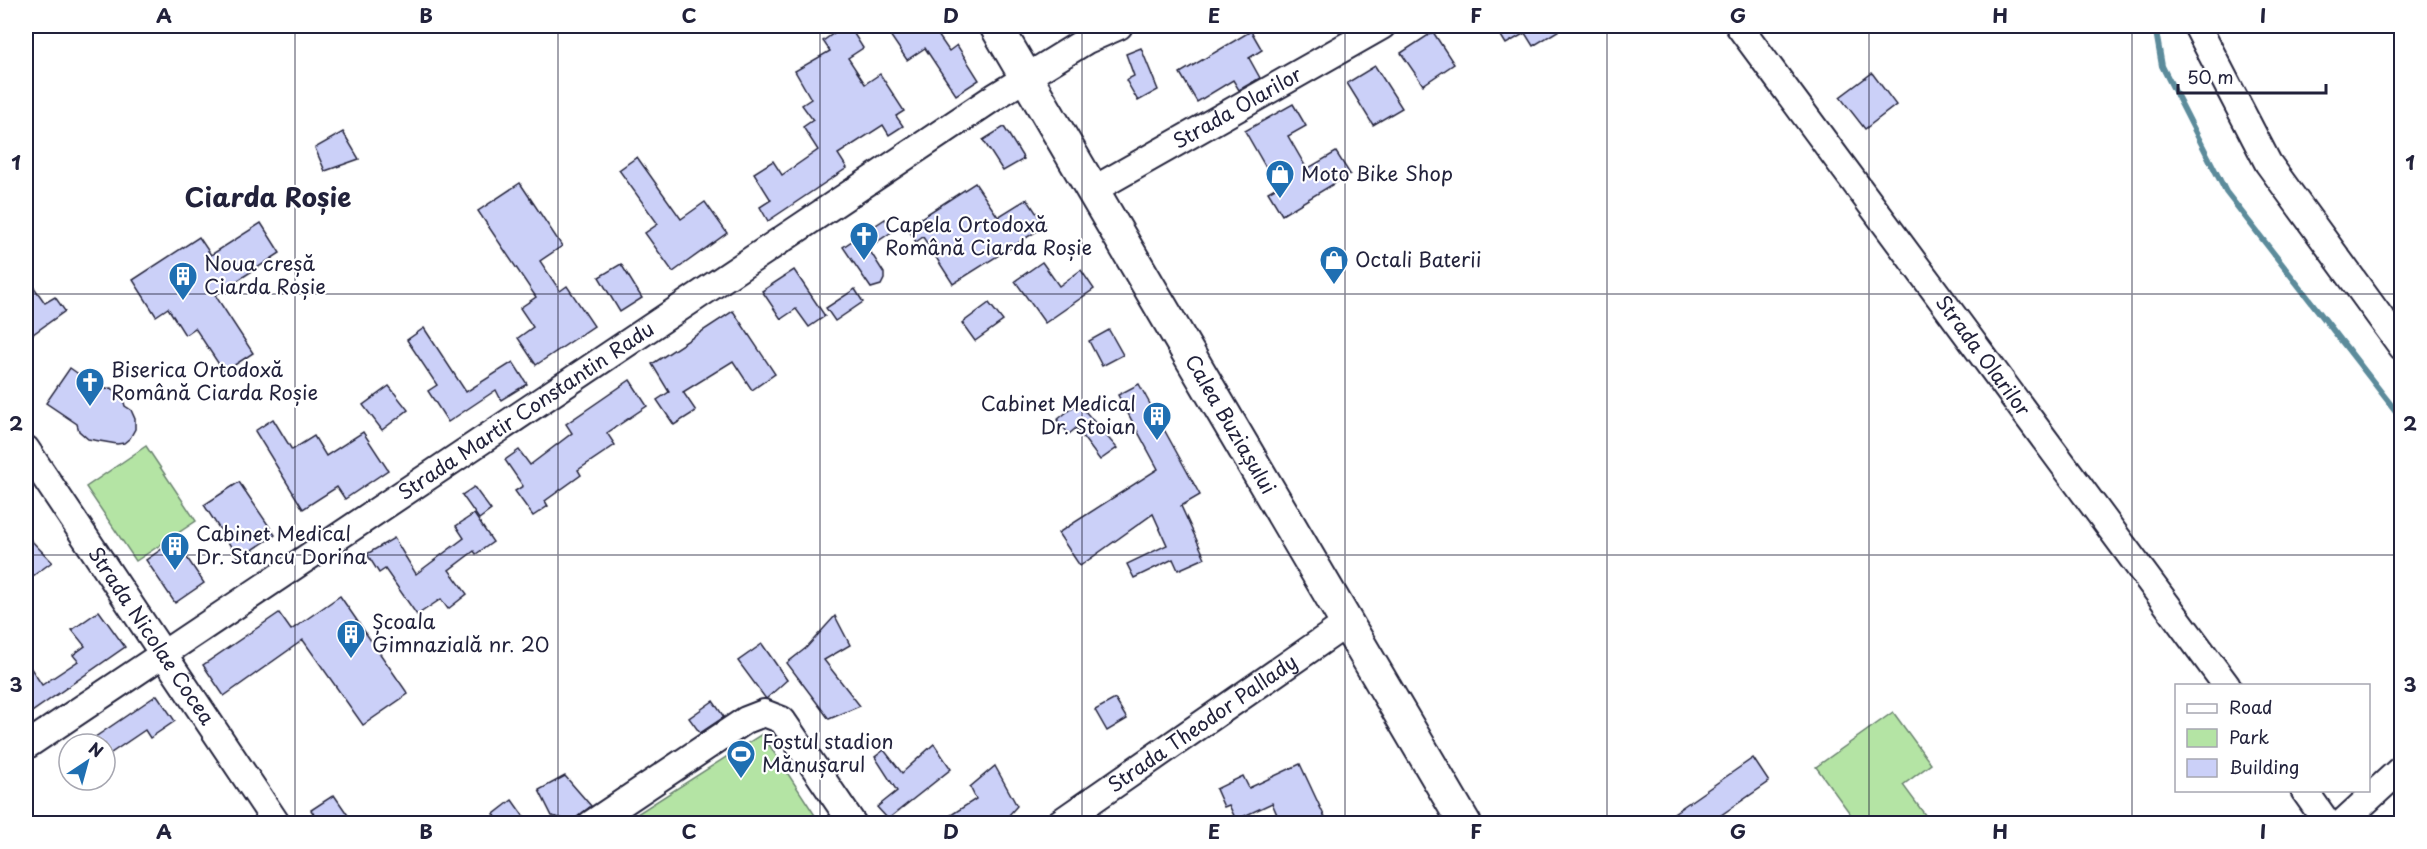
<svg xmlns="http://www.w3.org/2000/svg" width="2427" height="849" viewBox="0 0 2427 849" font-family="'Playpen Sans',sans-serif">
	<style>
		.green { fill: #b4e4a4; stroke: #6b8370; stroke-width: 1.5 }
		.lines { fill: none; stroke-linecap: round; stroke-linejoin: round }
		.stream { stroke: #5b8b9b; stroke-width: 6 }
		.building { fill: #cbd0f8; stroke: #22223b; stroke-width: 1.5 }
		.minor-casing { stroke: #22223b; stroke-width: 30 }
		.major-casing { stroke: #22223b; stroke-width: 36 }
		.minor { stroke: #fff; stroke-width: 26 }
		.major { stroke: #fff; stroke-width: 32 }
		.grid { fill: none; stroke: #22223b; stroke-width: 1.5; stroke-opacity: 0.55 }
		.labels { text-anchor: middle; stroke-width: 4.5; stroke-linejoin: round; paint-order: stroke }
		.street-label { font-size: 20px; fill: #22223b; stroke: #fff }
		.poi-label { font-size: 20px; fill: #22223b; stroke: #fff; text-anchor: start }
		.district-label { font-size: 26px; font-weight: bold; fill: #22223b; stroke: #fff }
		.neatline { fill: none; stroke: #22223b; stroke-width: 2 }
		.grid-label { font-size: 20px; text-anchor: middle; font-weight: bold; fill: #22223b }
	</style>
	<rect width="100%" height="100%" fill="#fff"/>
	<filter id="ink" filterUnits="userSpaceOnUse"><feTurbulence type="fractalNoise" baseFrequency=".0167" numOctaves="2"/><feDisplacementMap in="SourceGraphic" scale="12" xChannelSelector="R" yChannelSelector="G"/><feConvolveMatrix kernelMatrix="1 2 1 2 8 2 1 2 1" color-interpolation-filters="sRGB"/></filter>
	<g filter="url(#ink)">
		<g class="green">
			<path d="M146,446L196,521L136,561L86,487Z"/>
			<path d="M1893,712L1931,764L1903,785L1931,823H1857L1816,767Z"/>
			<path d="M762,734L820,823H623Z"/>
		</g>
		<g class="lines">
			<path class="stream" d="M2155,26L2162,66L2226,192L2402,419"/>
		</g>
		<g class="building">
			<path d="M844,26H849L863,48L848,58L865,84L880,74L904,111L896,116L903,126L889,135L883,125L838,154L847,168L768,221L760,207L771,200L754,173L773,161L782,175L818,150L803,127L813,120L802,105L811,99L795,71L830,51L823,41Z"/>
			<path d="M884,26H932L949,51L957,45L979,80L956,95L925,48L907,60Z"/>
			<path d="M1495,26H1566L1533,46L1525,33L1506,44Z"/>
			<path d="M1251,31L1262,50L1249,58L1260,78L1239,90L1233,80L1197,102L1180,73Z"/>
			<path d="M1433,32L1454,64L1423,85L1401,53Z"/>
			<path d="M1141,48L1158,90L1138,101L1126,80L1134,76L1126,54Z"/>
			<path d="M1375,66L1402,108L1373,125L1347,83Z"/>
			<path d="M1872,73L1896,105L1865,129L1840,97Z"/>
			<path d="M1293,104L1306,126L1288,136L1307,169L1336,152L1350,174L1282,215L1268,192L1277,187L1245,131Z"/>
			<path d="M1004,127L1024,159L1003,171L983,140Z"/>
			<path d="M343,132L359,159L325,171L315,148Z"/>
			<path d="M637,157L681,219L705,202L727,233L673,272L645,233L658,224L619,170Z"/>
			<path d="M520,183L562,246L540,261L560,291L567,286L594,326L536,365L518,338L533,327L520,308L536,297L478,211Z"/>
			<path d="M975,183L998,217L1027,199L1045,226L953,284L923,237L916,242L907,227Z"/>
			<path d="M885,219L893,231L868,248L884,273V279L881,285L871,288L843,247Z"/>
			<path d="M261,223L280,253L215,295L253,353L224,372L195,328L185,335L168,308L156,316L133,280L199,237L211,255Z"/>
			<path d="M1042,262L1059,286L1081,270L1094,289L1045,323L1015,281Z"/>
			<path d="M621,264L642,298L620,312L599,277Z"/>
			<path d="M794,270L825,316L809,327L796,309L781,319L762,291Z"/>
			<path d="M26,276L45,303L55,297L65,311L26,339Z"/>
			<path d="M855,289L863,302L835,321L826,308Z"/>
			<path d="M989,303L1003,321L975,341L962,323Z"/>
			<path d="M733,311L775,374L752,390L733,361L683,392L696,411L674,425L657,400L669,392L652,364Z"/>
			<path d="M424,328L466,392L513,362L527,384L501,400L496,390L448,422L428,391L437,385L407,340Z"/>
			<path d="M1109,330L1123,355L1102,366L1089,341Z"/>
			<path d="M70,368L100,389L111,388L122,395L125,406L131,410L135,419V429L130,438L124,443L117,444L88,439L79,431L77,424L46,403Z"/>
			<path d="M630,380L647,406L607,433L615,445L578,470L581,475L545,501L548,506L533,516L515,491L523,486L505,460L519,450L530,465L572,433L566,424Z"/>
			<path d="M1139,384L1200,495L1181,506L1205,558L1178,570L1173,559L1134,578L1127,564L1167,545L1153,514L1080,566L1058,533L1158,469L1118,395Z"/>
			<path d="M389,386L408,410L382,430L363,405Z"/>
			<path d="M1078,403L1117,448L1100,460L1076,428L1069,434L1057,420Z"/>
			<path d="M273,419L292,450L314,436L326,456L363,432L388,470L345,499L337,487L303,509L255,431Z"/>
			<path d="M239,482L275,535L239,559L204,505Z"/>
			<path d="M474,487L491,510L479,519L462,495Z"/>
			<path d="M474,514L493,542L476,554L474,551L449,570L467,594L448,609L441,599L417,615L385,569L379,573L367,554L394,538L416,574L464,538L456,526Z"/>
			<path d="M26,535L52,562L26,581Z"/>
			<path d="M175,540L204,583L175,603L146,560Z"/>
			<path d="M340,596L408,694L363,725L303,640L224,696L203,665L279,613L291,630Z"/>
			<path d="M99,611L125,647L26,716V661L42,685L78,661L73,655L85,646L72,630Z"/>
			<path d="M835,616L850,645L824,660L860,706L829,719L787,663L806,648Z"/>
			<path d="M762,644L787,680L766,699L738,661Z"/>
			<path d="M157,695L175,721L150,738L145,730L105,757V744H85Z"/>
			<path d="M1115,699L1127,719L1107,731L1095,710Z"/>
			<path d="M713,701L724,717L700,733L689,718Z"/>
			<path d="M934,744L951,769L888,819L877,807L897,791L875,757L884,750L902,773Z"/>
			<path d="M1753,758L1769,782L1708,824H1658Z"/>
			<path d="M1300,764L1328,824H1281L1272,803L1236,820L1229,805L1224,807L1216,789L1243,776L1249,788Z"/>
			<path d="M995,766L1017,806L1001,824H937L976,799L970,787Z"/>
			<path d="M565,776L591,806L572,821L552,816L539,790Z"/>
			<path d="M334,795L354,824H320L311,810Z"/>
			<path d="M512,800L529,824H501L494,814Z"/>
		</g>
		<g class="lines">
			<g class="minor-casing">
				<g id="minor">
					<path id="s1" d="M1739,26L2227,686"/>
					<path d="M2197,26L2268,163L2402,347"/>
					<path id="s2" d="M1093,190L1382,26"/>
					<path id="s3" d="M26,449L277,824"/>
					<path id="s4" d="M26,746L996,96L1087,40L1119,26"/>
					<path d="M2304,790L2328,824"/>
					<path d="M591,824L746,720L764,713L782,720L853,824"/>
					<path id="s5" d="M1058,824L1346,624"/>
					<path d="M2341,824L2402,768"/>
				</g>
			</g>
			<g class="major-casing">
				<g id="major">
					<path id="s6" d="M996,26L1465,824"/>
				</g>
			</g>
			<use href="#minor" class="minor"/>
			<use href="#major" class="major"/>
		</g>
	</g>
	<path class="grid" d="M295,26V824M558,26V824M820,26V824M1082,26V824M1345,26V824M1607,26V824M1869,26V824M2132,26V824M26,294H2402M26,555H2402"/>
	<defs>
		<g id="shop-pin" transform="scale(1.5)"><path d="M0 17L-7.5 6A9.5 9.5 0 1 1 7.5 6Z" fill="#1f6fb2" stroke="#fff"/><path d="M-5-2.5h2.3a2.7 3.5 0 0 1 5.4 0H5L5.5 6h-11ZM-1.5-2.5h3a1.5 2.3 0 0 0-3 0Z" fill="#fff"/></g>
		<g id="church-pin" transform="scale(1.5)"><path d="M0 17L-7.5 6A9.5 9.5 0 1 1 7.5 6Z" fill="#1f6fb2" stroke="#fff"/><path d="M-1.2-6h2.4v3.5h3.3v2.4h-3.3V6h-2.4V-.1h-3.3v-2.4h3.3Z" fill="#fff"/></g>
		<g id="building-pin" transform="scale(1.5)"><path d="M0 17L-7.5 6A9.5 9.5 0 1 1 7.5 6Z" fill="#1f6fb2" stroke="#fff"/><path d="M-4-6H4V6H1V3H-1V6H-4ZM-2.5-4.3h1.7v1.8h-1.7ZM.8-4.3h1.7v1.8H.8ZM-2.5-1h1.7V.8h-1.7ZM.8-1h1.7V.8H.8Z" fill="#fff"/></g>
		<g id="stadium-pin" transform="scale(1.5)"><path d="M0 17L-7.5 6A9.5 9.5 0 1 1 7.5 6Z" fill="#1f6fb2" stroke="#fff"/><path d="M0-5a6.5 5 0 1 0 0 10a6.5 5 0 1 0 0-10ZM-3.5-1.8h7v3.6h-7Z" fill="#fff"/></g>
	</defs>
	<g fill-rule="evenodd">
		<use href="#shop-pin" x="1280" y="174"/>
		<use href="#church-pin" x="864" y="236"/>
		<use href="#shop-pin" x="1334" y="260"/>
		<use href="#building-pin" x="183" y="276"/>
		<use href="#church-pin" x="90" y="382"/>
		<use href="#building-pin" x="1157" y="416"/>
		<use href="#building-pin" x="175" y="546"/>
		<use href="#building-pin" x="351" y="634"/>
		<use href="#stadium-pin" x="741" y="754"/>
	</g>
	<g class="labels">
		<g class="street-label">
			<text dy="7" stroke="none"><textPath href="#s2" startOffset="166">Strada Olarilor</textPath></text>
			<text dy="7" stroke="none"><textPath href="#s1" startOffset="410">Strada Olarilor</textPath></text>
			<text dy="7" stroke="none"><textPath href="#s4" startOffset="602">Strada Martir Constantin Radu</textPath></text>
			<text dy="7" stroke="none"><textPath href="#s6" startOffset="462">Calea Buziașului</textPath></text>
			<text dy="7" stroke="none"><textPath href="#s3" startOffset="225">Strada Nicolae Cocea</textPath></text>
			<text dy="7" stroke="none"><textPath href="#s5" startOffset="176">Strada Theodor Pallady</textPath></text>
		</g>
		<g class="poi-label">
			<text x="1301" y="181">Moto Bike Shop</text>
			<text x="885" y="232">Capela Ortodoxă<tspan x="885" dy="23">Română Ciarda Roșie</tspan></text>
			<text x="1355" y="267">Octali Baterii</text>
			<text x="204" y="271">Noua creșă<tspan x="204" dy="23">Ciarda Roșie</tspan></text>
			<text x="111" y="377">Biserica Ortodoxă<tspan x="111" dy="23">Română Ciarda Roșie</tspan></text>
			<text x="1136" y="411" text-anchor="end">Cabinet Medical<tspan x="1136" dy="23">Dr. Stoian</tspan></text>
			<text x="196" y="541">Cabinet Medical<tspan x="196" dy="23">Dr. Stancu Dorina</tspan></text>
			<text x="372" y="629">Școala<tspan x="372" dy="23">Gimnazială nr. 20</tspan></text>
			<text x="762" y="749">Fostul stadion<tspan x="762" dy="23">Mănușarul</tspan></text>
		</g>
		<g class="district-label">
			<text x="268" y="207">Ciarda Roșie</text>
		</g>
	</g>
	<rect width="2427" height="849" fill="none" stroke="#fff" stroke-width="66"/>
	<rect x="2175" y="684" width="195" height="108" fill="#ffffff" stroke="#a7a7b1" stroke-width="1.5"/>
	<rect x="2187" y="704" width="30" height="9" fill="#ffffff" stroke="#a7a7b1" stroke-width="1.5"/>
	<text x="2229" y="714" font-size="18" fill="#22223b">Road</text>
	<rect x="2187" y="729" width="30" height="18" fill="#b4e4a4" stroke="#a7a7b1" stroke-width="1.5"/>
	<text x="2229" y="744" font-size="18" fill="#22223b">Park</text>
	<rect x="2187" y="759" width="30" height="18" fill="#cbd0f8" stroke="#a7a7b1" stroke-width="1.5"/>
	<text x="2229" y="774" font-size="18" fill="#22223b">Building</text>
	<g transform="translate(87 762) rotate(36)"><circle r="28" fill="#ffffff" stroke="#a7a7b1" stroke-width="1.5"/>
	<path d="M0-4.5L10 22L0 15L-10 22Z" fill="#1f6fb2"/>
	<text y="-9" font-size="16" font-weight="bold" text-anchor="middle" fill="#22223b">N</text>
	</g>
	<path d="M2178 84v9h148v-9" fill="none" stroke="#22223b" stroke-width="3"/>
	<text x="2187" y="84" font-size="18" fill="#22223b" stroke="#ffffff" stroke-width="4.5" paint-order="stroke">50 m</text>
	<rect x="33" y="33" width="2361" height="783" class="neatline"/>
	<g class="grid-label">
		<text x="164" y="23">A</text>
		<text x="426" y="23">B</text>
		<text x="689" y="23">C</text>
		<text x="951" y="23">D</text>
		<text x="1214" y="23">E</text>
		<text x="1476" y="23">F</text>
		<text x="1738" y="23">G</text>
		<text x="2000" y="23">H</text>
		<text x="2263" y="23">I</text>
		<text x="16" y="170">1</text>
		<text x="2410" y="170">1</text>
		<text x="16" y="431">2</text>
		<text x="2410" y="431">2</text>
		<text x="16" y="692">3</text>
		<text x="2410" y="692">3</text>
		<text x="164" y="839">A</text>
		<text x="426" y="839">B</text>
		<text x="689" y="839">C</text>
		<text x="951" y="839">D</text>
		<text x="1214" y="839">E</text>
		<text x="1476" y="839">F</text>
		<text x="1738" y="839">G</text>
		<text x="2000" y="839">H</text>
		<text x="2263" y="839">I</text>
	</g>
</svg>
